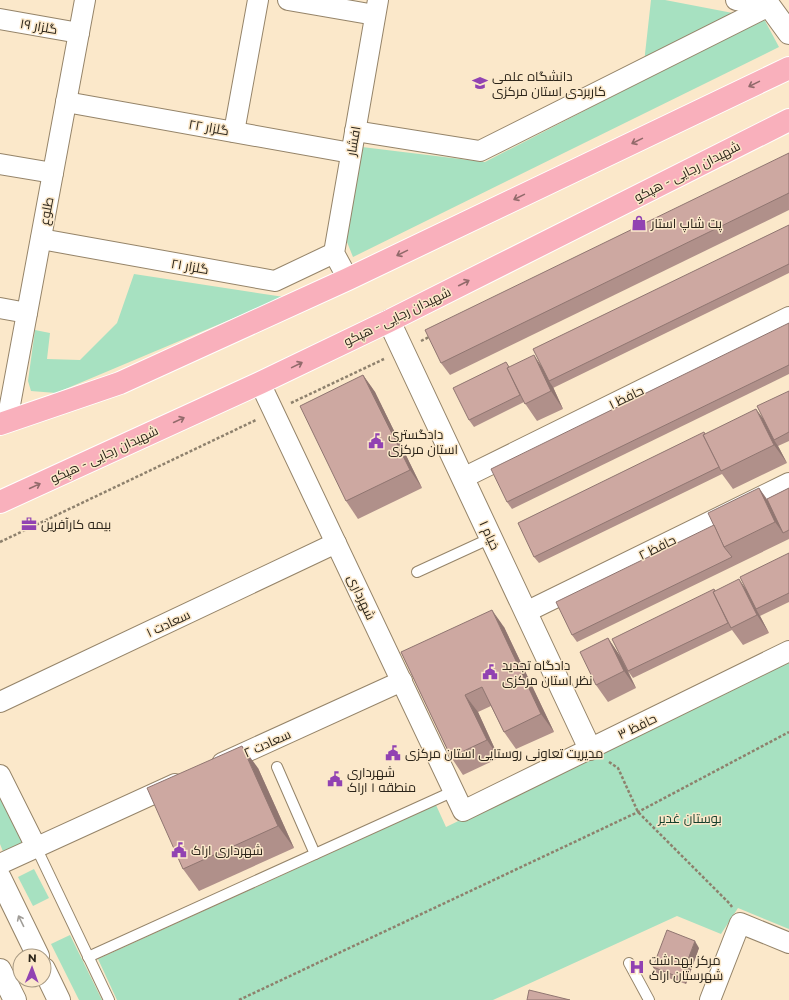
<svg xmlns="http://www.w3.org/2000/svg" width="789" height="1000" viewBox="0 0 789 1000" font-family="Montserrat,Cairo,sans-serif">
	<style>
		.park { fill: #a7e1c1 }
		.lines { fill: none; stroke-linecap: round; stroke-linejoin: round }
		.lane-casing { stroke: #958469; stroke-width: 12 }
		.street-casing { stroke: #958469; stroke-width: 22 }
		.secondary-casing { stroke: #958469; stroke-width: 24 }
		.primary-casing { stroke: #fff; stroke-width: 24 }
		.path { stroke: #8e816d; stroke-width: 2.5; stroke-dasharray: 3 2; stroke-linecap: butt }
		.lane { stroke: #fff; stroke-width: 10 }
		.street { stroke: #fff; stroke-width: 20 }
		.secondary { stroke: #fff; stroke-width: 22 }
		.primary { stroke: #f9b0bc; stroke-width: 22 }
		.wall { fill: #b0908a }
		.shaded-wall { fill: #907671 }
		.building { fill: #cda8a1; stroke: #907671 }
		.oneway { stroke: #926a6b }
		.oneway2 { stroke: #a09d98 }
		.labels { text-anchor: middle; stroke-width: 3; stroke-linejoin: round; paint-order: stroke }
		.street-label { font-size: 13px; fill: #2c251a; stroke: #fbe8ca }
		.poi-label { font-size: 13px; fill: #2c251a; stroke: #fbe8ca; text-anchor: start }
		.park-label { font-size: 13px; fill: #133d2a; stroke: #fbe8ca }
	</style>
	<rect width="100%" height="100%" fill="#fbe8ca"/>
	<g class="park">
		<path d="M651,0H665L764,19L779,47L353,257L345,237L362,147L485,162L642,81Z"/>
		<path d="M134,274L284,297L56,393L31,391L28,381L35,330L50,333L47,359L80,360L117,323Z"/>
		<path d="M789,661V929L738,908L721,934L677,916L493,1000H117L98,959L436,805L446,827Z"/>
		<path d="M0,794L25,844L4,854L0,844Z"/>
		<path d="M34,869L49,898L33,906L18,877Z"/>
		<path d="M70,935L102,1000H79L51,944Z"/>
	</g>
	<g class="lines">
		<g class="lane-casing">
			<g id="lane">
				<path d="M417,572L491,538"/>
				<path d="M277,767L315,854"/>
				<path d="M36,847L109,1000"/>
				<path d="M88,957L454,791"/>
				<path d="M629,963L649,1000"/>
			</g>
		</g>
		<g class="street-casing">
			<g id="street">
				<path d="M288,0L375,15"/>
				<path d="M736,0L769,6"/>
				<path d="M0,19L79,33"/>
				<path d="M66,102L351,153"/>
				<path d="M355,131L480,151L769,6"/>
				<path d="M234,132L258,0"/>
				<path d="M0,164L53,173"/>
				<path d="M41,239L275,281L334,253"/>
				<path d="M348,279L334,253L378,0"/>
				<path d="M0,308L27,313"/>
				<path d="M260,383L463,811L789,651"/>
				<path d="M7,421L85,0"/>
				<path d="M463,478L789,317"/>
				<path d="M526,612L789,483"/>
				<path d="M0,702L336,543"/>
				<path d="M222,763L402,681"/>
				<path d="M0,775L36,847"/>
				<path d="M0,864L175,784"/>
				<path d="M710,1000L740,923L789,943"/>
			</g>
		</g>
		<g class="secondary-casing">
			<g id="secondary">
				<path d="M765,0L789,33"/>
				<path d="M389,321L590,749"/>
				<path d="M0,878L38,956"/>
				<path d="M44,969L59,1000"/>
				<path d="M0,970L15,1000"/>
			</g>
		</g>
		<g class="primary-casing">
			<g id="primary">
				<path d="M0,424L120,383L348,279L789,68"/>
				<path d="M0,502L260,383L389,321L789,120"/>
			</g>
		</g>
		<g class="path">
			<path d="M421,341L431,336"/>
			<path d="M291,403L384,359"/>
			<path d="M0,542L256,420"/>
			<path d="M609,762L618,768L638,812L730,904L732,907"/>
			<path d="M239,1000L638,812L789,732"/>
		</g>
		<use href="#lane" class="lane"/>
		<use href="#street" class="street"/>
		<use href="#secondary" class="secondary"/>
		<use href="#primary" class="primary"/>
	</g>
	<g class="wall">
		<path d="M789,153V210L450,375L441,363Z"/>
		<path d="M789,225V273L553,388V387L563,409L537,421L524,402L474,427L469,420L510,367L541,366Z"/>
		<path d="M789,323V374L512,509L507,502Z"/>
		<path d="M363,375L375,392L422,488L358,519L346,501Z"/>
		<path d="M789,391V441L778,446L787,463L733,489L722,474L539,563L534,557L705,434L764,420Z"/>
		<path d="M759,488L767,499L789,488V539L577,642L572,635L714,525Z"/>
		<path d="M789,553V602L760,616L769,633L743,645L732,630L633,678L628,671L622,658L636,688L608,702L596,685L608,638L620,656L715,591L746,589Z"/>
		<path d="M504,627L554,732L516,749L504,732L491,706L478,712L499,758L463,775L451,757L401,652Z"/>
		<path d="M258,768L294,848L199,891L183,869Z"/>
		<path d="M699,948L686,984L657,974L653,967Z"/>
	</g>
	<g class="shaded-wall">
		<path d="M534,355L546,373L549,381L553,387L563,409L551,391Z"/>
		<path d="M363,375L375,392L422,488L410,470Z"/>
		<path d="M756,409L769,426L774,440L778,446L787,463L774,445Z"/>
		<path d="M759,488L771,506L783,533L775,522Z"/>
		<path d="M739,579L751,596L756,609L760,616L769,633L757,615Z"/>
		<path d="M492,610L504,627L554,732L541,714Z"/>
		<path d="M608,638L620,656L636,688L624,671Z"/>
		<path d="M465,695L478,712L499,758L487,740Z"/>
		<path d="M242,746L258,768L294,848L278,826Z"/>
		<path d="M695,941L699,948L686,984L681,978Z"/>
	</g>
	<g class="building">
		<path d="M789,153V193L441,363L425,330Z"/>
		<path d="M789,225V264L549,381L533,349Z"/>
		<path d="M789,323V365L507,502L491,469Z"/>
		<path d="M534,355L551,391L525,404L507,368Z"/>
		<path d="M506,362L509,367L507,368L520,395L469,420L453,388Z"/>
		<path d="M363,375L410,470L346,501L300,406Z"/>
		<path d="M789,391V432L774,440L757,406Z"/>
		<path d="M756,409L774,445L721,471L703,435Z"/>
		<path d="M704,432L705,434L703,435L719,467L534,557L518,523Z"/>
		<path d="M759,488L775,522L724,547L708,513Z"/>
		<path d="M789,488V530L783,533L767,499Z"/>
		<path d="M714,525L724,547L732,557L572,635L556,602Z"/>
		<path d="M789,553V593L756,609L740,577Z"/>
		<path d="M739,579L757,615L731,628L713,592Z"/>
		<path d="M714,589L715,591L713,592L728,623L628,671L612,639Z"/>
		<path d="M492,610L541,714L504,732L482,687L465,695L487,740L451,757L401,652Z"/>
		<path d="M608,638L624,671L596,685L580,652Z"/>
		<path d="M242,746L278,826L183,869L147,788Z"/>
		<path d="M667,930L695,941L681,978L653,967Z"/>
		<path d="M529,990L570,1000H527Z"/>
	</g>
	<defs><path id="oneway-shaft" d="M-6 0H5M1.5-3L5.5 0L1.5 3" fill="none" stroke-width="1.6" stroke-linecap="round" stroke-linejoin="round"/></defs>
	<g class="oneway">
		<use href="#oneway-shaft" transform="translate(754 84) rotate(154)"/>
		<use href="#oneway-shaft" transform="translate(637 141) rotate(154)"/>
		<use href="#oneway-shaft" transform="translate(519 197) rotate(154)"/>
		<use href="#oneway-shaft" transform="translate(402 253) rotate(154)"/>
		<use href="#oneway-shaft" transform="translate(464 283) rotate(-27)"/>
		<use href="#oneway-shaft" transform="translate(297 365) rotate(-26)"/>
		<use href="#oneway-shaft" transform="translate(179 420) rotate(-25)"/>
		<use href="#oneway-shaft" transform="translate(35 486) rotate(-25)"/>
	</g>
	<use class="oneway2" href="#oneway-shaft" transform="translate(21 921) rotate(-116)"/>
	<defs>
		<g id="university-bare" transform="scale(1.2)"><path d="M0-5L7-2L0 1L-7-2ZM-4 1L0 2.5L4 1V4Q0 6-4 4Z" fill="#9142b2" stroke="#fbe8ca" stroke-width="2.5" paint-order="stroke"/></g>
		<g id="shop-bare" transform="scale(1.2)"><path d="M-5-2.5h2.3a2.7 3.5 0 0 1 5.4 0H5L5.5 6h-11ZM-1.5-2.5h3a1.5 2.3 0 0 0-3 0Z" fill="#9142b2" stroke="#fbe8ca" stroke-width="2.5" paint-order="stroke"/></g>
		<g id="civic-bare" transform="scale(1.2)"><path d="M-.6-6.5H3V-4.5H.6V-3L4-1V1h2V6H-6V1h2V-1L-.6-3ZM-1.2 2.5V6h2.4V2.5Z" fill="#9142b2" stroke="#fbe8ca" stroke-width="2.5" paint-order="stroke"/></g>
		<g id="office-bare" transform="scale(1.2)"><path d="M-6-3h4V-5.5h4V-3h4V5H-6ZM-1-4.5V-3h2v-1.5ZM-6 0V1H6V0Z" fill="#9142b2" stroke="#fbe8ca" stroke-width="2.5" paint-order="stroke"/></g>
		<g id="hospital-bare" transform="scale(1.2)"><path d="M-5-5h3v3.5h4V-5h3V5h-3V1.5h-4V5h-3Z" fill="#9142b2" stroke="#fbe8ca" stroke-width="2.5" paint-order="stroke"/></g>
	</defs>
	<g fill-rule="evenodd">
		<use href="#university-bare" x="480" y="83"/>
		<use href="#shop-bare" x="639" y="223"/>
		<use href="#civic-bare" x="376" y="441"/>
		<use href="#office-bare" x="29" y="524"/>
		<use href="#civic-bare" x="490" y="672"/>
		<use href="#civic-bare" x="393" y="753"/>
		<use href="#civic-bare" x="335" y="779"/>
		<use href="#civic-bare" x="179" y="850"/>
		<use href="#hospital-bare" x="637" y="967"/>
	</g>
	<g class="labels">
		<g class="street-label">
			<text transform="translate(39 26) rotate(10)" y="5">گلزار ۱۹</text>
			<text transform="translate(209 127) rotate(10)" y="5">گلزار ۲۲</text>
			<text transform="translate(353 141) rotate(-80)" y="5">افشار</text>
			<text transform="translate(687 171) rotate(-27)" y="5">شهیدان رجایی - هپکو</text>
			<text transform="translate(46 211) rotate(-79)" y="5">طلوع</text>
			<text transform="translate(190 266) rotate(10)" y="5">گلزار ۲۱</text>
			<text transform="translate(397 316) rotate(-26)" y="5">شهیدان رجایی - هپکو</text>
			<text transform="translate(626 397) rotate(-26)" y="5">حافظ ۱</text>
			<text transform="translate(104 454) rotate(-25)" y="5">شهیدان رجایی - هپکو</text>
			<text transform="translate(490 535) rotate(65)" y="5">خیام ۱</text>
			<text transform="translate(657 547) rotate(-26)" y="5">حافظ ۲</text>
			<text transform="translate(362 597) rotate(65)" y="5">شهرداری</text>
			<text transform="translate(168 623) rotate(-25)" y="5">سعادت ۱</text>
			<text transform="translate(637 726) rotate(-26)" y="5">حافظ ۳</text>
			<text transform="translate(267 743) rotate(-24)" y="5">سعادت ۲</text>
		</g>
		<g class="poi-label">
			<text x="492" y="81">دانشگاه علمی<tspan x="492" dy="15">کاربردی استان مرکزی</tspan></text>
			<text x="651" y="228">پت شاپ استار</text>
			<text x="388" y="439">دادگستری<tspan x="388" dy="15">استان مرکزی</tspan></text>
			<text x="41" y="529">بیمه کارآفرین</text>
			<text x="502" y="670">دادگاه تجدید<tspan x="502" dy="15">نظر استان مرکزی</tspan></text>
			<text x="405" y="758">مدیریت تعاونی روستایی استان مرکزی</text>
			<text x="347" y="777">شهرداری<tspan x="347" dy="15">منطقه ۱ اراک</tspan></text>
			<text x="191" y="855">شهرداری اراک</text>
			<text x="649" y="965">مرکز بهداشت<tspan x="649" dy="15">شهرستان اراک</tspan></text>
		</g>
		<g class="park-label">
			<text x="690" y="823">بوستان غدیر</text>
		</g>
	</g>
	<g transform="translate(32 968) rotate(1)"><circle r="19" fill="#fbe8ca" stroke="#a89a84"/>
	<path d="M0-3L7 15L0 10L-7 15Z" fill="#9142b2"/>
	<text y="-6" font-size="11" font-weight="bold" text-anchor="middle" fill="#2c251a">N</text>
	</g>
</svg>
